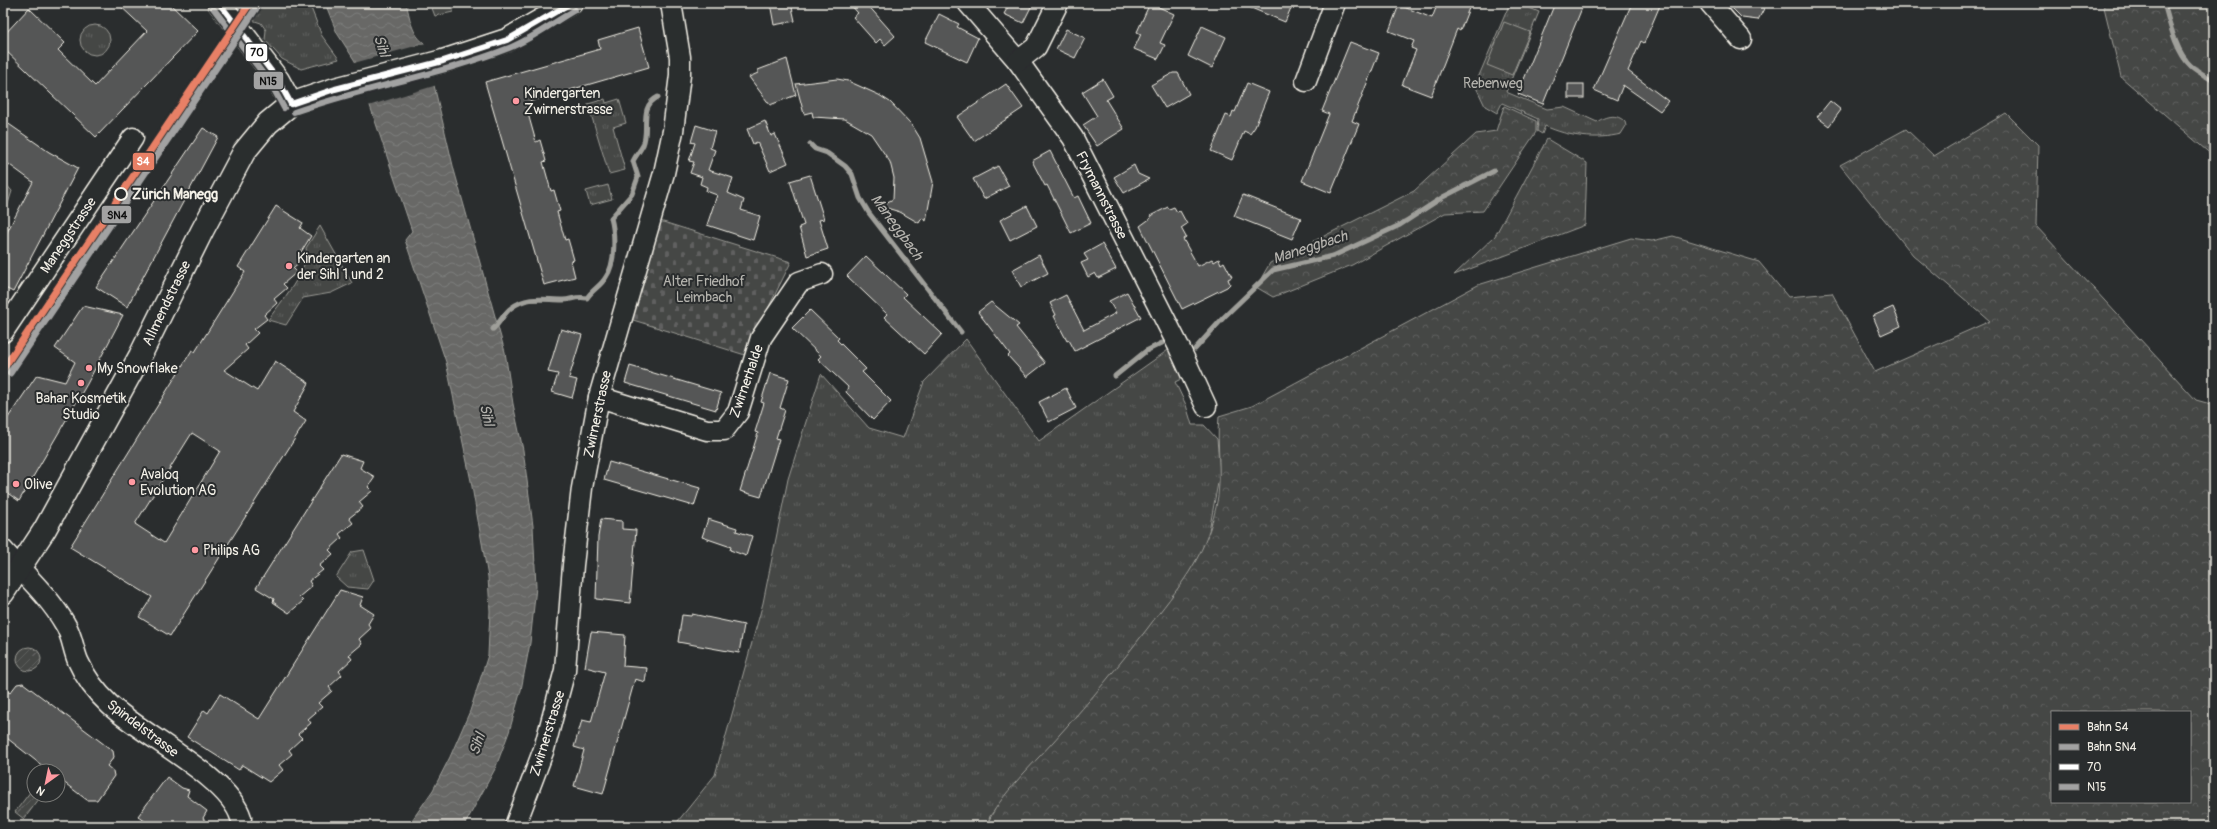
<svg xmlns="http://www.w3.org/2000/svg" width="2217" height="829" viewBox="0 0 2217 829" font-family="Pangolin,sans-serif">
	<style>
		.grass { fill: url(#grass-tufts); stroke: #9c9c96 }
		.forest { fill: url(#forest-crowns); stroke: #9c9c96; fill-rule: evenodd }
		.cemetery { fill: url(#cemetery-stones); stroke: #9c9c96 }
		.garden { fill: url(#garden-furrows); stroke: #9c9c96 }
		.pitch { fill: #444645; stroke: #9c9c96 }
		.water { fill: url(#water-waves); stroke: #9f9f9a }
		.pier { fill: #2a2d2e }
		.lines { fill: none; stroke-linecap: round; stroke-linejoin: round }
		.stream { stroke: #9f9f9a; stroke-width: 5 }
		.building { fill: #555756; stroke: #f4f1e8; fill-rule: evenodd }
		.minor-casing { stroke: #f4f1e8; stroke-width: 23 }
		.major-casing { stroke: #f4f1e8; stroke-width: 25 }
		.minor { stroke: #2a2d2e; stroke-width: 20 }
		.major { stroke: #2a2d2e; stroke-width: 22 }
		.bus-1-casing { stroke: #2a2d2e; stroke-width: 9 }
		.bus-2-casing { stroke: #2a2d2e; stroke-width: 9 }
		.bus-1 { stroke: #fff; stroke-width: 6 }
		.bus-2 { stroke: #a2a2a2; stroke-width: 6 }
		.rail-1-casing { stroke: #2a2d2e; stroke-width: 10 }
		.rail-2-casing { stroke: #2a2d2e; stroke-width: 10 }
		.rail-1 { stroke: #e88066; stroke-width: 7 }
		.rail-2 { stroke: #a2a2a2; stroke-width: 7 }
		.poi-dot { fill: #ff9aa2; stroke: #2a2d2e; stroke-width: 1.5 }
		.stop-dot { fill: #2a2d2e; stroke: #f4f1e8; stroke-width: 2 }
		.labels { text-anchor: middle; stroke-width: 4; stroke-linejoin: round; paint-order: stroke }
		.park-label { font-size: 14px; fill: #b6b5af; stroke: #2a2d2e }
		.poi-label { font-size: 14px; fill: #f4f1e8; stroke: #2a2d2e; text-anchor: start }
		.stop-label { font-size: 14px; font-weight: bold; fill: #f4f1e8; stroke: #2a2d2e; text-anchor: start }
		.street-label { font-size: 14px; fill: #f4f1e8; stroke: #2a2d2e }
		.water-label { font-size: 15px; font-style: italic; fill: #b5b3ae; stroke: #2a2d2e }
		.line-badge { stroke: #2a2d2e; stroke-width: 1.5 }
		.badge-label { font-size: 11px; text-anchor: middle; font-weight: bold; fill: #fff }
		.pale-badge-label { font-size: 11px; text-anchor: middle; font-weight: bold; fill: #111 }
	</style>
	<defs>
		<pattern id="grass-tufts" width="24" height="20" patternUnits="userSpaceOnUse"><rect width="24" height="20" fill="#444645"/><path d="M3 7l-1-3M5 7V3M7 7l1-3M15 17l-1-3M17 17v-4M19 17l1-3" fill="none" stroke="#606160"/></pattern>
		<pattern id="forest-crowns" width="20" height="18" patternUnits="userSpaceOnUse"><rect width="20" height="18" fill="#444645"/><path d="M2 6a3 3 0 1 1 6 0M12 15a3 3 0 1 1 6 0" fill="none" stroke="#606160"/></pattern>
		<pattern id="cemetery-stones" width="16" height="16" patternUnits="userSpaceOnUse"><rect width="16" height="16" fill="#444645"/><path d="M2 7V4a2 2 0 0 1 4 0v3zM10 15v-3a2 2 0 0 1 4 0v3z" fill="#606160"/></pattern>
		<pattern id="garden-furrows" width="10" height="10" patternUnits="userSpaceOnUse"><rect width="10" height="10" fill="#444645"/><path d="M-1 1l2-2M0 10L10 0M9 11l2-2" fill="none" stroke="#606160"/></pattern>
		<pattern id="water-waves" width="16" height="10" patternUnits="userSpaceOnUse"><rect width="16" height="10" fill="#676866"/><path d="M0 5q4-4 8 0t8 0" fill="none" stroke="#7d7e7c"/></pattern>
	</defs>
	<rect width="100%" height="100%" fill="#2a2d2e"/>
	<filter id="ink" filterUnits="userSpaceOnUse"><feTurbulence type="fractalNoise" baseFrequency=".025" numOctaves="2"/><feDisplacementMap in="SourceGraphic" scale="8" xChannelSelector="R" yChannelSelector="G"/><feConvolveMatrix kernelMatrix="1 2 1 2 8 2 1 2 1" color-interpolation-filters="sRGB"/></filter>
	<g filter="url(#ink)">
		<g class="grass">
			<path d="M260,3H309L322,36L339,59L301,69L282,59L265,40L266,30L261,23L249,19Z"/>
			<path d="M430,3H455L453,12L435,16Z"/>
			<path d="M1510,3H1518L1539,12L1506,92L1547,109L1564,107L1597,122C1605,116 1617,113 1625,122L1626,126L1621,134C1596,140 1569,137 1545,126L1542,134L1537,131L1538,119L1502,103L1497,113L1485,106L1475,85Z"/>
			<circle cx="95" cy="40" r="15"/>
			<path d="M605,99L606,103L619,99L626,123L613,127L625,170L609,174L588,104Z"/>
			<path d="M3,181L12,191L6,210L3,212Z"/>
			<path d="M608,185L612,199L590,205L586,191Z"/>
			<path d="M320,226L352,283L331,293L303,298L286,325L268,320C279,304 311,268 306,248Z"/>
			<path d="M966,339L1039,441L1171,348L1187,376L1175,382L1186,405L1192,425H1204L1217,439L1220,472L1207,542L1182,585L1098,693L1014,786L990,816L987,826H674L715,775L763,603L788,479L821,374L869,428L903,438L924,382Z"/>
			<path d="M364,550L374,580L368,589L347,587L336,577L352,552Z"/>
		</g>
		<g class="forest">
			<path d="M2103,3H2214V157L2121,77Z"/>
			<path d="M1504,106L1536,121V132L1483,211L1445,213L1352,265L1273,297L1256,287L1270,263L1414,191L1476,134L1496,131Z"/>
			<path d="M2006,113L2038,145L2036,226L2196,400L2214,405V826H987C996,797 1040,758 1060,734C1091,700 1119,665 1147,629C1179,586 1204,561 1216,507C1223,477 1216,446 1219,416L1252,406L1478,285L1631,238L1652,241L1673,236L1759,262L1788,297L1832,293L1875,372L1990,321L1913,255L1840,165L1906,129L1934,156ZM2052,712H2190V802H2052Z"/>
			<path d="M1547,139L1587,163L1585,225L1454,275L1495,236Z"/>
		</g>
		<path class="cemetery" d="M660,221L791,262L745,355L630,319Z"/>
		<g class="garden">
			<circle cx="29" cy="659" r="12"/>
			<path d="M34,787V795H42L24,819L15,812Z"/>
		</g>
		<path class="pitch" d="M1504,22L1530,32L1512,75L1487,65Z"/>
		<path class="water" d="M325,3H406C410,17 411,34 424,43L454,170L505,352L513,404L523,450L533,526L536,587L530,643L521,690L509,732L495,769L464,826H408L433,790L450,757L470,711L488,655L490,611L488,577L471,481L446,362L405,240L412,231L355,61L337,33Z"/>
		<path class="pier" d="M426,43L437,85L368,106L354,63Z"/>
		<g class="lines">
			<g class="stream">
				<path d="M2164,3C2169,21 2176,53 2191,66C2198,72 2206,76 2214,81"/>
				<path d="M810,144L815,149L827,153L845,166L852,174L860,198L869,213L961,332"/>
				<path d="M493,329C500,323 504,313 511,308C528,295 544,300 563,300C572,300 574,296 587,298C592,290 601,286 606,277C616,263 615,233 611,218L632,194L638,177L633,161C636,155 640,151 643,145C650,128 638,107 658,97"/>
				<path d="M1195,349L1224,317L1273,270L1333,256L1400,225L1443,197L1494,171"/>
				<path d="M1115,376L1146,351L1162,343"/>
			</g>
		</g>
		<g class="building">
			<path d="M117,3H169L198,31L96,137L3,48V36L29,8L65,43L58,50L95,86L147,31Z"/>
			<path d="M770,3H791L795,21L774,25Z"/>
			<path d="M849,3H866L895,36L885,45L880,39L876,43L853,17L858,13Z"/>
			<path d="M1010,3H1033L1023,23L1004,14Z"/>
			<path d="M1150,3L1174,14L1160,43L1165,45L1158,59L1134,49L1141,34L1137,32Z"/>
			<path d="M1239,3H1293L1285,22Z"/>
			<path d="M1438,3H1471L1460,31L1457,29L1431,96L1402,85L1416,50L1411,48L1414,41L1389,31L1399,5L1432,18Z"/>
			<path d="M1555,3H1584L1543,104L1518,94Z"/>
			<path d="M1632,3H1661L1644,43L1641,41L1628,71L1668,101L1660,111L1623,85L1617,100L1594,90Z"/>
			<path d="M1727,3H1767L1758,20L1742,18Z"/>
			<path d="M939,14L959,24L957,27L978,38L967,62L925,42Z"/>
			<path d="M1202,26L1226,37L1212,68L1188,56Z"/>
			<path d="M638,28L649,67L525,103L536,142L540,140L546,161L543,162L551,191L554,190L560,211L557,212L565,240L568,239L574,260L571,261L575,277L544,285L485,82L600,49L598,40Z"/>
			<path d="M1066,29L1085,38L1075,58L1056,49Z"/>
			<path d="M1350,42L1379,53L1352,121L1359,124L1331,193L1302,181L1329,114L1322,111Z"/>
			<path d="M787,59L796,95L770,105L749,77L758,73V70Z"/>
			<path d="M1173,73H1178L1189,94L1165,108L1151,85Z"/>
			<path d="M837,79L848,81L879,95L890,102L912,125L920,138L933,182L926,221L922,218L919,223L900,212L880,206L893,199L894,178L890,162L871,134L845,119L813,117L812,112L804,114L796,84Z"/>
			<path d="M1103,79L1113,96L1106,100L1124,129L1097,146L1083,125L1097,116L1082,92Z"/>
			<path d="M1247,83L1269,92L1255,127L1250,134L1244,131L1232,160L1211,151L1226,115L1231,117L1233,111L1235,112Z"/>
			<path d="M1006,84L1023,108L974,141L957,117Z"/>
			<rect x="1568" y="84" width="16" height="14"/>
			<path d="M1830,101L1841,110L1829,126L1817,117Z"/>
			<path d="M3,120L49,152L78,168L13,292L3,287V240L33,182L3,160Z"/>
			<path d="M765,121L771,136L775,134L788,163L770,171L757,142L753,144L747,129Z"/>
			<path d="M696,125L715,131L710,148L715,150L708,170L733,178L728,193L744,200L741,210L760,216L753,240L707,225L717,195L706,191L707,187L700,184L702,177L690,173L694,162L689,161L695,143L691,142Z"/>
			<path d="M203,128L218,137L127,307L96,287Z"/>
			<path d="M1050,151L1074,198L1078,196L1091,223L1071,233L1047,185L1045,186L1032,161Z"/>
			<path d="M1134,165L1138,174L1149,179L1124,193L1114,177Z"/>
			<path d="M998,166L1009,186L984,199L973,179Z"/>
			<path d="M810,175L824,219L819,220L828,249L807,256L799,227L804,225L790,181Z"/>
			<path d="M1243,195L1301,218L1292,239L1234,216Z"/>
			<path d="M276,206L303,223L300,228L311,236L301,252L305,257L293,268L297,272L283,284L287,288L274,299L277,303L264,315L267,319L254,329L258,333L245,345L248,349L224,370L257,391L275,361L309,383L293,412L306,421L170,636L139,617L152,597L70,547L192,350L195,352L245,272L238,267ZM192,433L220,451L164,543L135,524Z"/>
			<path d="M1027,206L1037,226L1010,240L1000,220Z"/>
			<path d="M1168,207L1169,209L1174,207L1177,212L1180,211L1187,224L1181,228L1186,237L1183,239L1198,266L1212,259L1214,262L1219,259L1221,264L1224,262L1232,277L1228,279L1230,284L1227,287L1182,309L1140,226L1151,218L1150,216Z"/>
			<path d="M1102,244L1116,269L1098,278L1095,273L1088,277L1081,263L1088,260L1084,254Z"/>
			<path d="M1039,255L1048,273L1021,287L1012,270Z"/>
			<path d="M866,256L906,294L903,297L942,334L924,354L884,317L887,314L847,276Z"/>
			<path d="M1127,292L1141,317L1075,351L1069,340L1067,341L1054,316L1056,315L1050,303L1066,295L1084,330L1116,313L1109,301Z"/>
			<path d="M991,302L1019,325L1016,327L1045,363L1027,377L1008,356L1010,354L978,312Z"/>
			<path d="M83,306L123,315L87,384L19,501L3,490V425L37,375L65,382L75,362L55,348Z"/>
			<path d="M1893,307L1901,326L1881,335L1873,316Z"/>
			<path d="M810,310L839,338L837,340L866,369L862,372L891,401L873,420L846,392L848,387L818,359L821,356L792,328Z"/>
			<path d="M561,329L582,335L569,378L577,380L572,398L552,392L558,374L548,372Z"/>
			<path d="M630,366L721,393L716,410L625,383Z"/>
			<path d="M770,373L789,379L780,408L785,410L776,438L779,439L761,497L740,491L758,433L755,432L764,403L761,402Z"/>
			<path d="M1066,388L1076,408L1049,422L1039,402Z"/>
			<path d="M341,454L363,461L360,468L375,477L368,487L372,491L359,502L363,507L349,518L353,523L339,534L342,538L329,550L333,554L319,566L323,570L309,581L312,586L299,597L303,601L289,613L273,602L274,599L256,588Z"/>
			<path d="M609,462L700,488L694,506L604,480Z"/>
			<path d="M601,519L622,521V529L636,530L630,603L596,599L598,537Z"/>
			<path d="M708,519L737,528L736,531L752,536L746,556L730,550L731,547L702,537Z"/>
			<path d="M340,590L363,597L360,605L374,614L368,624L371,628L359,639L362,644L349,655L352,659L339,671L342,675L329,687L332,691L318,703L322,707L308,719L311,723L298,734L302,738L289,750L292,754L279,765L283,770L269,782L242,765L239,770L187,737L204,710L208,713L220,694L259,719Z"/>
			<path d="M692,614L744,625L739,653L678,642L682,615L691,616Z"/>
			<path d="M591,632L625,635L623,666L647,668L645,682L635,679L603,794L574,786L584,750L574,747L582,720L591,722L605,672L585,667Z"/>
			<path d="M23,683L113,751L114,757L107,766L113,771L114,776L97,800H87L58,778V771H49L3,735V688L10,693L17,684Z"/>
			<path d="M167,777L182,788L189,790L187,796L207,811L203,818L208,826H151L138,816Z"/>
		</g>
		<g class="lines">
			<g class="minor-casing">
				<g id="minor">
					<path d="M968,3L1018,61L1073,138L1178,345L1206,406"/>
					<path d="M1710,3L1741,39"/>
					<path d="M1018,61L1036,47L1058,3"/>
					<path d="M1306,81L1335,3"/>
					<path d="M3,332L133,138"/>
					<path d="M599,397L707,430H724L738,412L761,338L799,282L822,274"/>
					<path d="M3,550C24,574 49,596 65,624C72,635 73,649 78,661C85,677 97,693 110,705C143,736 229,777 241,818"/>
					<path d="M515,826L544,749L565,670L573,565L582,488L599,397L664,173L673,131L680,75V57L671,3"/>
				</g>
			</g>
			<g class="major-casing">
				<g id="major">
					<path d="M219,3L278,80L291,104"/>
					<path d="M3,593L45,529L140,356L202,231L244,152L268,123L291,104L335,89L443,61L507,40L571,3"/>
				</g>
			</g>
			<use href="#minor" class="minor"/>
			<use href="#major" class="major"/>
			<g class="bus-1-casing">
				<g id="bus-1">
					<path d="M219,3L278,80L291,104"/>
					<path d="M291,104L335,89L443,61L507,40L571,3"/>
				</g>
			</g>
			<g class="bus-2-casing">
				<g id="bus-2">
					<path d="M213,8L271,84L284,108"/>
					<path d="M294,112C364,87 440,75 509,48C532,39 554,22 575,10"/>
				</g>
			</g>
			<use href="#bus-1" class="bus-1"/>
			<use href="#bus-2" class="bus-2"/>
			<g class="rail-1-casing">
				<path id="rail-1" d="M3,369L250,3"/>
			</g>
			<g class="rail-2-casing">
				<path id="rail-2" d="M10,373L257,7"/>
			</g>
			<use href="#rail-1" class="rail-1"/>
			<use href="#rail-2" class="rail-2"/>
		</g>
	</g>
	<g class="poi-dot">
		<circle cx="516" cy="101" r="4"/>
		<circle cx="289" cy="266" r="4"/>
		<circle cx="89" cy="368" r="4"/>
		<circle cx="81" cy="383" r="4"/>
		<circle cx="132" cy="482" r="4"/>
		<circle cx="16" cy="484" r="4"/>
		<circle cx="195" cy="550" r="4"/>
	</g>
	<circle class="stop-dot" cx="121" cy="194" r="6"/>
	<g class="labels">
		<g class="park-label">
			<text x="1493" y="88">Rebenweg</text>
			<text x="704" y="286">Alter Friedhof<tspan x="704" dy="16">Leimbach</tspan></text>
		</g>
		<g class="poi-label">
			<text x="524" y="98">Kindergarten<tspan x="524" dy="16">Zwirnerstrasse</tspan></text>
			<text x="297" y="263">Kindergarten an<tspan x="297" dy="16">der Sihl 1 und 2</tspan></text>
			<text x="97" y="373">My Snowflake</text>
			<text x="81" y="403" text-anchor="middle">Bahar Kosmetik<tspan x="81" dy="16">Studio</tspan></text>
			<text x="140" y="479">Avaloq<tspan x="140" dy="16">Evolution AG</tspan></text>
			<text x="24" y="489">Olive</text>
			<text x="203" y="555">Philips AG</text>
		</g>
		<g class="stop-label">
			<text x="132" y="199">Zürich Manegg</text>
		</g>
		<g class="street-label">
			<text transform="translate(1102 195) rotate(63)" y="5">Frymannstrasse</text>
			<text transform="translate(68 235) rotate(-56)" y="5">Maneggstrasse</text>
			<text transform="translate(166 303) rotate(-64)" y="5">Allmendstrasse</text>
			<text transform="translate(746 381) rotate(-71)" y="5">Zwirnerhalde</text>
			<text transform="translate(597 414) rotate(-78)" y="5">Zwirnerstrasse</text>
			<text transform="translate(143 728) rotate(37)" y="5">Spindelstrasse</text>
			<text transform="translate(547 733) rotate(-73)" y="5">Zwirnerstrasse</text>
		</g>
		<g class="water-label">
			<text transform="translate(382 46) rotate(72)" y="5">Sihl</text>
			<text transform="translate(897 227) rotate(54)" y="5">Maneggbach</text>
			<text transform="translate(1310 247) rotate(-18)" y="5">Maneggbach</text>
			<text transform="translate(487 415) rotate(77)" y="5">Sihl</text>
			<text transform="translate(477 744) rotate(-71)" y="5">Sihl</text>
		</g>
	</g>
	<g class="line-badge">
		<rect x="245" y="43" width="23" height="19" rx="4" fill="#fff"/>
		<rect x="253" y="71" width="31" height="19" rx="4" fill="#a2a2a2"/>
		<rect x="132" y="152" width="23" height="19" rx="4" fill="#e88066"/>
		<rect x="101" y="205" width="31" height="19" rx="4" fill="#a2a2a2"/>
	</g>
	<g class="badge-label">
		<text x="143" y="165">S4</text>
	</g>
	<g class="pale-badge-label">
		<text x="257" y="56">70</text>
		<text x="268" y="85">N15</text>
		<text x="117" y="219">SN4</text>
	</g>
	<rect width="2217" height="829" fill="none" stroke="#2a2d2e" stroke-width="16"/>
	<rect x="8" y="8" width="2201" height="813" fill="none" stroke="#f4f1e8" stroke-width="1.5" filter="url(#ink)"/>
	<rect x="2051" y="711" width="140" height="92" fill="#2a2d2e" stroke="#7b7b78"/>
	<rect x="2059" y="724" width="20" height="6" fill="#e88066" stroke="#7b7b78"/>
	<text x="2087" y="731" font-size="12" fill="#f4f1e8">Bahn S4</text>
	<rect x="2059" y="744" width="20" height="6" fill="#a2a2a2" stroke="#7b7b78"/>
	<text x="2087" y="751" font-size="12" fill="#f4f1e8">Bahn SN4</text>
	<rect x="2059" y="764" width="20" height="6" fill="#ffffff" stroke="#7b7b78"/>
	<text x="2087" y="771" font-size="12" fill="#f4f1e8">70</text>
	<rect x="2059" y="784" width="20" height="6" fill="#a2a2a2" stroke="#7b7b78"/>
	<text x="2087" y="791" font-size="12" fill="#f4f1e8">N15</text>
	<g transform="translate(46 783) rotate(213)"><circle r="19" fill="#2a2d2e" stroke="#7b7b78"/>
	<path d="M0-3L7 15L0 10L-7 15Z" fill="#ff9aa2"/>
	<text y="-6" font-size="11" font-weight="bold" text-anchor="middle" fill="#f4f1e8">N</text>
	</g>
</svg>
